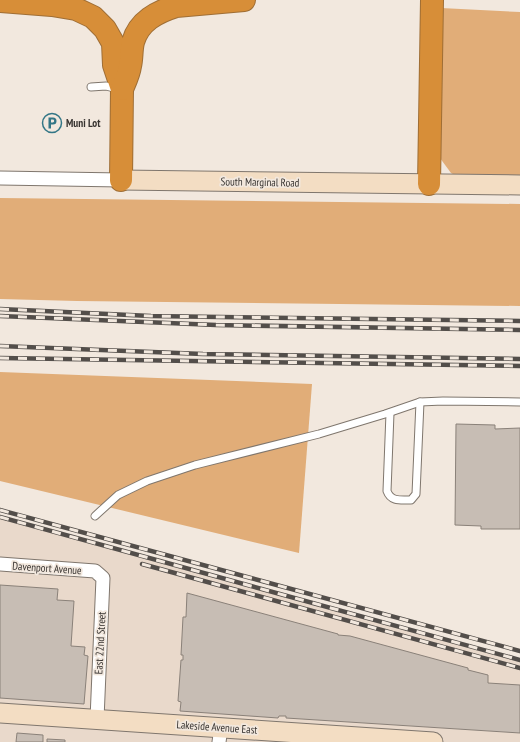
<svg xmlns="http://www.w3.org/2000/svg" width="520" height="742" viewBox="0 0 520 742" font-family="'PT Sans Narrow',sans-serif">
	<style>
		.built { fill: #e9d9cb }
		.green { fill: #e1ad78 }
		.building { fill: #c7bdb4; stroke: #8a8179 }
		.lines { fill: none; stroke-linecap: round; stroke-linejoin: round }
		.lane-casing { stroke: #7f766d; stroke-width: 9 }
		.street-casing { stroke: #7f766d; stroke-width: 15 }
		.secondary-casing { stroke: #7f766d; stroke-width: 21 }
		.highway-casing { stroke: #9f6e35; stroke-width: 24 }
		.lane { stroke: #fff; stroke-width: 7 }
		.street { stroke: #fff; stroke-width: 13 }
		.secondary { stroke: #f3ddc3; stroke-width: 19 }
		.highway { stroke: #d78e38; stroke-width: 22 }
		.rail-casing { stroke: #534e4a; stroke-width: 4.5 }
		.rail { stroke: #f2e8de; stroke-width: 3; stroke-dasharray: 9; stroke-linecap: butt }
		.labels { text-anchor: middle; stroke-width: 3.5; stroke-linejoin: round; paint-order: stroke }
		.poi-label { font-size: 11px; font-weight: bold; fill: #373330; stroke: #f2e8de; text-anchor: start }
		.street-label { font-size: 11px; fill: #373330; stroke: #f2e8de }
	</style>
	<rect width="100%" height="100%" fill="#f2e8de"/>
	<path class="built" d="M0,518L520,660V742H0Z"/>
	<g class="green">
		<path d="M441,8L520,12V176L464,180L451,173L437,154Z"/>
		<path d="M0,198L520,204V306L77,301L0,299Z"/>
		<path d="M0,372L312,384L299,553L0,481Z"/>
	</g>
	<g class="building">
		<path d="M456,424L495,425V429L520,428V529H481V526L455,525Z"/>
		<path d="M0,585L58,589L57,600L74,601L71,646L85,647L84,655L88,656L84,704L0,698Z"/>
		<path d="M187,593L338,634V635L350,636L468,668V670L488,675V683L520,685V733L286,718V716H279L278,718L180,711L181,702L178,701L181,660H183V655H181L183,617H186Z"/>
		<path d="M17,733L43,735V742H16Z"/>
		<path d="M47,739L65,740V742H47Z"/>
	</g>
	<g class="lines">
		<g class="lane-casing">
			<g id="lane">
				<path d="M91,87L106,86L118,89"/>
				<path d="M390,413L387,491C391,502 401,500 411,500L416,494L420,402"/>
				<path d="M95,516L118,495L147,481L195,465L319,434L385,414L420,402L443,401L520,402"/>
			</g>
		</g>
		<g class="street-casing">
			<g id="street">
				<path d="M0,178L121,180"/>
				<path d="M0,564L95,571L103,578L97,719"/>
				<path d="M219,742L221,728"/>
			</g>
		</g>
		<g class="secondary-casing">
			<g id="secondary">
				<path d="M121,180L520,185"/>
				<path d="M0,713L433,742"/>
			</g>
		</g>
		<g class="highway-casing">
			<g id="highway">
				<path d="M0,1L52,5L76,9L93,17L105,29L113,43L114,65L122,89L121,180"/>
				<path d="M122,89C125,82 129,74 130,66C132,58 131,50 133,42C139,21 157,12 176,6L244,0"/>
				<path d="M429,184L432,0"/>
			</g>
		</g>
		<use href="#lane" class="lane"/>
		<use href="#street" class="street"/>
		<use href="#secondary" class="secondary"/>
		<use href="#highway" class="highway"/>
		<g class="rail-casing">
			<g id="rail">
				<path d="M0,309L151,316L520,321"/>
				<path d="M0,316L216,325L520,330"/>
				<path d="M0,346L203,354L520,359"/>
				<path d="M0,358L520,366"/>
				<path d="M0,510L520,651"/>
				<path d="M0,517L520,660"/>
				<path d="M142,564L520,668"/>
			</g>
		</g>
		<use href="#rail" class="rail"/>
	</g>
	<defs>
		<g id="parking-ring" transform="scale(1)"><circle r="9.5" fill="#f2e8de" stroke="#337686" stroke-width="1.5"/><path d="M-3.5-5.5H1a3.5 3.5 0 0 1 0 7H-1V5.5H-3.5ZM-1-3.4V-.6H.8a1.4 1.4 0 0 0 0-2.8Z" fill="#337686"/></g>
	</defs>
	<g fill-rule="evenodd">
		<use href="#parking-ring" x="52" y="123"/>
	</g>
	<g class="labels">
		<g class="poi-label">
			<text x="66" y="127">Muni Lot</text>
		</g>
		<g class="street-label">
			<text transform="translate(260 182) rotate(1)" y="4">South Marginal Road</text>
			<text transform="translate(47 568) rotate(4)" y="4">Davenport Avenue</text>
			<text transform="translate(100 643) rotate(-87)" y="4">East 22nd Street</text>
			<text transform="translate(217 727) rotate(4)" y="4">Lakeside Avenue East</text>
		</g>
	</g>
</svg>
